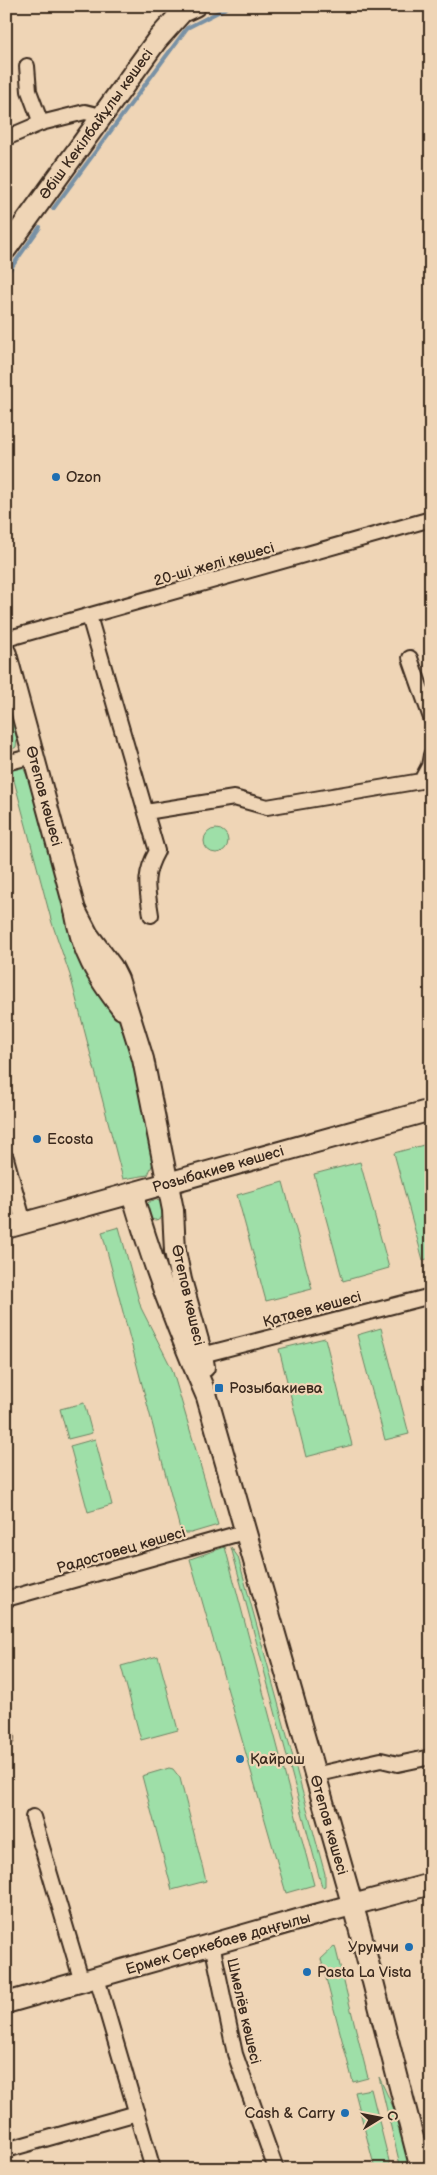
<svg xmlns="http://www.w3.org/2000/svg" width="437" height="2175" viewBox="0 0 437 2175" font-family="'Balsamiq Sans',sans-serif">
	<style>
		.green { fill: #9edfa8; stroke: #6c8463 }
		.lines { fill: none; stroke-linecap: round; stroke-linejoin: round }
		.stream { stroke: #7891a5; stroke-width: 4 }
		.street-casing { stroke: #3b2a1e; stroke-width: 18 }
		.secondary-casing { stroke: #3b2a1e; stroke-width: 24 }
		.street { stroke: #efd5b6; stroke-width: 14 }
		.secondary { stroke: #efd5b6; stroke-width: 20 }
		.poi-dot { fill: #1f6fb2; stroke: #efd5b6; stroke-width: 2 }
		.labels { text-anchor: middle; stroke-width: 4.5; stroke-linejoin: round; paint-order: stroke }
		.street-label { font-size: 15px; fill: #3b2a1e; stroke: #efd5b6 }
		.poi-label { font-size: 15px; fill: #3b2a1e; stroke: #efd5b6; text-anchor: start }
	</style>
	<rect width="100%" height="100%" fill="#efd5b6"/>
	<filter id="ink" filterUnits="userSpaceOnUse"><feTurbulence type="fractalNoise" baseFrequency=".02" numOctaves="2"/><feDisplacementMap in="SourceGraphic" scale="10" xChannelSelector="R" yChannelSelector="G"/><feConvolveMatrix kernelMatrix="1 2 1 2 8 2 1 2 1" color-interpolation-filters="sRGB"/></filter>
	<g filter="url(#ink)">
		<g class="green">
			<path d="M6,693L17,739L16,747L6,753Z"/>
			<path d="M15,764L23,767L28,778L65,903L108,1007L126,1029L151,1135L153,1163L148,1175L123,1179L70,975L52,923L11,769Z"/>
			<circle cx="216" cy="841" r="12"/>
			<path d="M431,1143V1258L423,1260L394,1153Z"/>
			<path d="M360,1162L389,1268L343,1281L314,1174Z"/>
			<path d="M283,1182L312,1289L266,1301L237,1195Z"/>
			<circle cx="155" cy="1210" r="10"/>
			<path d="M119,1227L141,1308L172,1369L218,1525L191,1533H181L102,1232Z"/>
			<path d="M381,1328L409,1434L385,1440L357,1335Z"/>
			<path d="M325,1338L352,1445L306,1457L279,1349Z"/>
			<path d="M84,1403L92,1433L68,1439L60,1409Z"/>
			<path d="M95,1439L112,1505L88,1512L70,1446Z"/>
			<path d="M225,1547L314,1885L286,1893L190,1559Z"/>
			<path d="M231,1547L238,1557L325,1874V1886L322,1887Z"/>
			<path d="M158,1656L178,1730L141,1740L121,1666Z"/>
			<path d="M169,1768L173,1769L180,1778L206,1881L172,1890L142,1776Z"/>
			<path d="M335,1946L368,2078L353,2082L321,1959Z"/>
			<path d="M379,2077L395,2111L410,2169H401Z"/>
			<path d="M371,2089L391,2169H375L355,2092Z"/>
		</g>
		<g class="lines">
			<g class="stream">
				<path d="M53,209L187,28L230,6"/>
				<path d="M6,275L40,227"/>
			</g>
			<g class="street-casing">
				<g id="street">
					<path d="M27,66L29,91L41,123"/>
					<path d="M6,138L41,123L85,112L93,114L100,119"/>
					<path d="M89,616L157,851C143,876 147,888 151,915"/>
					<path d="M6,639L431,519"/>
					<path d="M410,658L431,718"/>
					<path d="M6,763L33,756"/>
					<path d="M146,812L234,798L267,807L421,781L429,766L431,755"/>
					<path d="M6,1158L24,1223"/>
					<path d="M202,1355L431,1296"/>
					<path d="M6,1599L244,1532"/>
					<path d="M6,1736V1739"/>
					<path d="M314,1775L381,1760L398,1764L431,1757"/>
					<path d="M33,1817L82,1982"/>
					<path d="M212,1944L235,2054L276,2169"/>
					<path d="M97,1978L153,2169"/>
					<path d="M6,2150L137,2113"/>
				</g>
			</g>
			<g class="secondary-casing">
				<g id="secondary">
					<path d="M6,249L157,40L182,12L195,6"/>
					<path d="M6,654L75,910C82,952 96,975 122,1009"/>
					<path d="M75,910L88,935L112,967L118,979L143,1059L173,1210L175,1251L181,1280L202,1355L204,1367"/>
					<path d="M132,1193C152,1262 178,1331 207,1397L360,1931L421,2169"/>
					<path d="M6,1228L431,1110"/>
					<path d="M6,2003L311,1916L431,1884"/>
				</g>
			</g>
			<use href="#street" class="street"/>
			<use href="#secondary" class="secondary"/>
		</g>
	</g>
	<g class="poi-dot">
		<circle cx="56" cy="477" r="5"/>
		<circle cx="37" cy="1139" r="5"/>
		<rect x="214" y="1383" width="10" height="10" rx="2.5"/>
		<circle cx="240" cy="1759" r="5"/>
		<circle cx="409" cy="1947" r="5"/>
		<circle cx="307" cy="1972" r="5"/>
		<circle cx="345" cy="2113" r="5"/>
	</g>
	<g class="labels">
		<g class="street-label">
			<text transform="translate(96 124) rotate(-54)" y="5">Әбіш Кекілбайұлы көшесі</text>
			<text transform="translate(214 564) rotate(-16)" y="5">20-ші желі көшесі</text>
			<text transform="translate(44 796) rotate(75)" y="5">Өтепов көшесі</text>
			<text transform="translate(218 1169) rotate(-16)" y="5">Розыбакиев көшесі</text>
			<text transform="translate(188 1295) rotate(77)" y="5">Өтепов көшесі</text>
			<text transform="translate(312 1309) rotate(-15)" y="5">Қатаев көшесі</text>
			<text transform="translate(121 1550) rotate(-16)" y="5">Радостовец көшесі</text>
			<text transform="translate(329 1825) rotate(74)" y="5">Өтепов көшесі</text>
			<text transform="translate(218 1943) rotate(-16)" y="5">Ермек Серкебаев даңғылы</text>
			<text transform="translate(244 2011) rotate(77)" y="5">Шмелёв көшесі</text>
		</g>
		<g class="poi-label">
			<text x="66" y="482">Ozon</text>
			<text x="47" y="1144">Ecosta</text>
			<text x="229" y="1393">Розыбакиева</text>
			<text x="250" y="1764">Қайрош</text>
			<text x="399" y="1952" text-anchor="end">Урумчи</text>
			<text x="317" y="1977">Pasta La Vista</text>
			<text x="335" y="2118" text-anchor="end">Cash &amp; Carry</text>
		</g>
	</g>
	<rect width="437" height="2175" fill="none" stroke="#efd5b6" stroke-width="25"/>
	<rect x="12" y="12" width="412" height="2150" fill="none" stroke="#3b2a1e" stroke-width="2" filter="url(#ink)"/>
	<g transform="translate(380 2118) rotate(80)" stroke="#efd5b6" stroke-width="4" paint-order="stroke">
	<path d="M0-4L9 19L0 12L-9 19Z" fill="#3b2a1e"/>
	<text y="-8" font-size="14" font-weight="bold" text-anchor="middle" fill="#3b2a1e">С</text>
	</g>
</svg>
